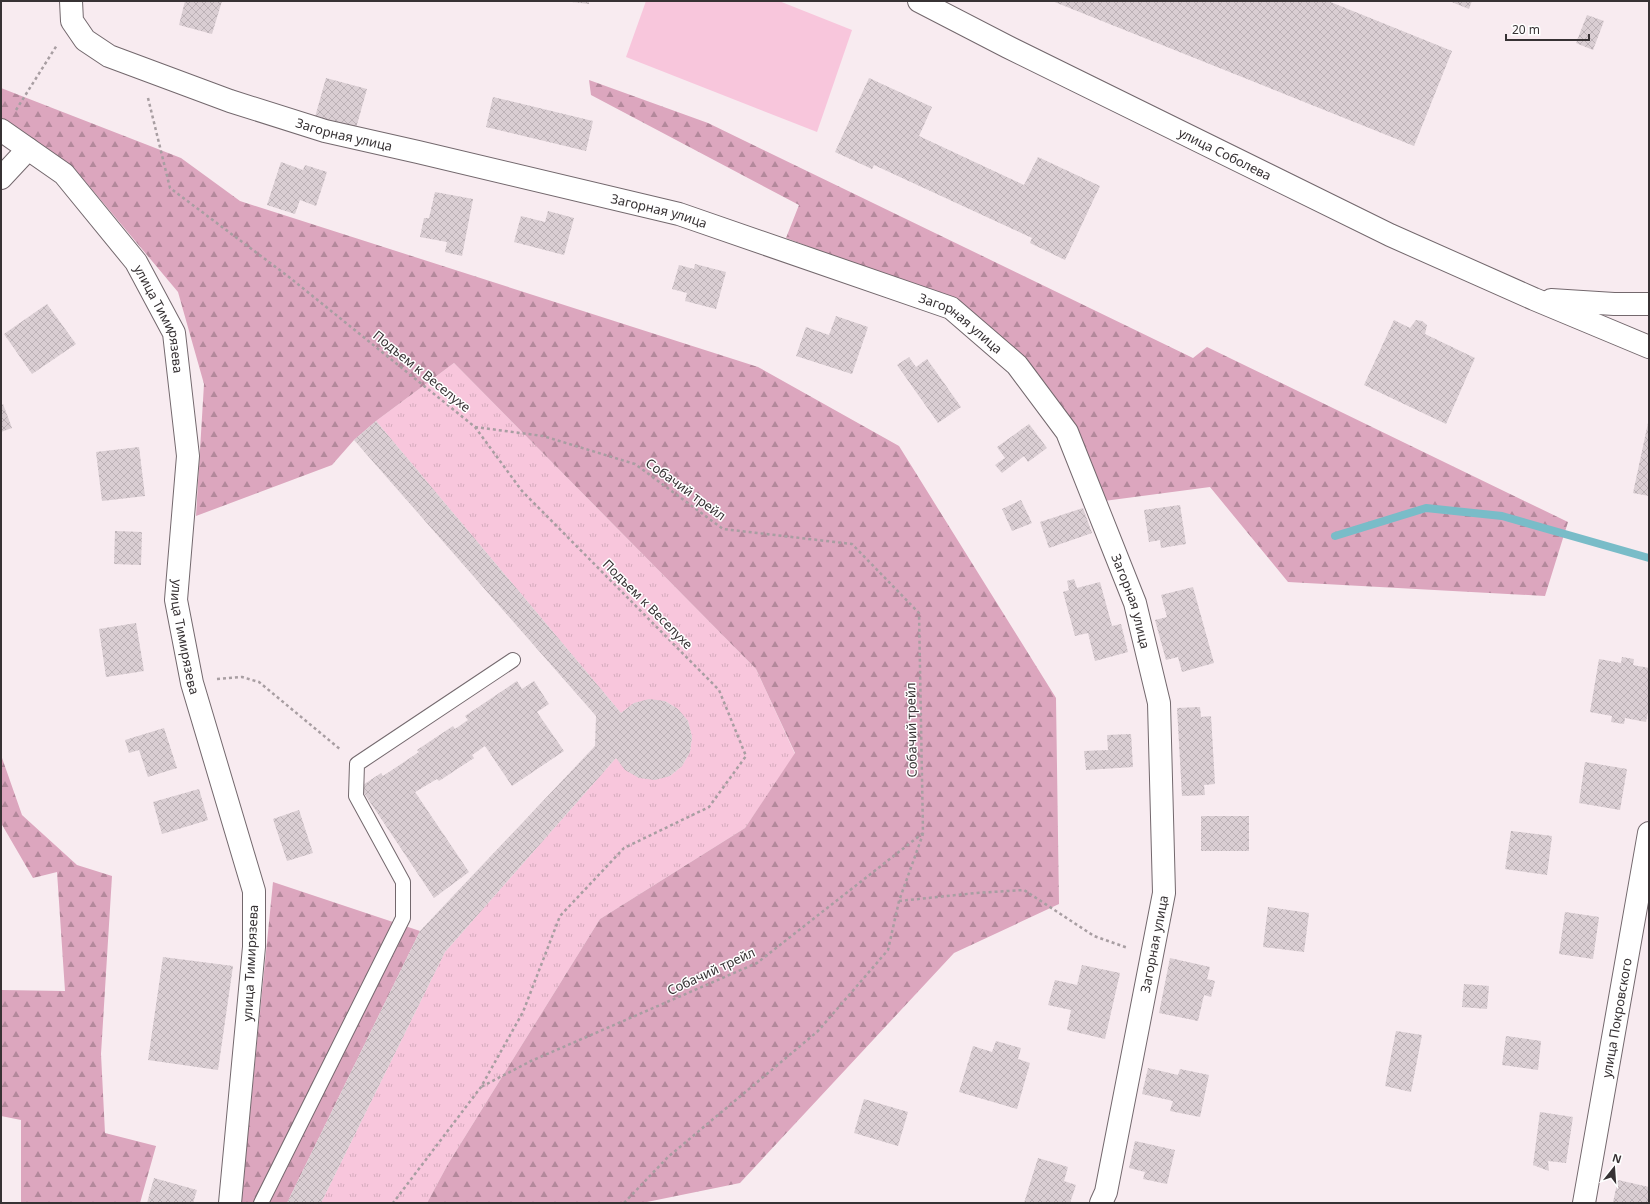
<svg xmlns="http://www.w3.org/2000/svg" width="1650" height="1204" viewBox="0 0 1650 1204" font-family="'Noto Sans',sans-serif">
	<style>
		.grass { fill: url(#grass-tufts) }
		.forest { fill: url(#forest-firs) }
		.pitch { fill: #f8c6dc }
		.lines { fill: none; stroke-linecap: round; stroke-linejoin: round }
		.stream { stroke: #79bcc8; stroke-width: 8 }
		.building { fill: url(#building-cross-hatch) }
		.lane-casing { stroke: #73686d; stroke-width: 16 }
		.street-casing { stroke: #73686d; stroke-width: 24 }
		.secondary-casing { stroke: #73686d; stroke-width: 24 }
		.path { stroke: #a89ea2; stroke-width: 2.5; stroke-dasharray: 3 3; stroke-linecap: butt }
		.lane { stroke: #fff; stroke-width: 14 }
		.street { stroke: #fff; stroke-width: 22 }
		.secondary { stroke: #fff; stroke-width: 22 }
		.labels { text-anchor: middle; stroke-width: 3; stroke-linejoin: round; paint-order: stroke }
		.street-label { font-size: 13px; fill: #373234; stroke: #fff }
	</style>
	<defs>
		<pattern id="grass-tufts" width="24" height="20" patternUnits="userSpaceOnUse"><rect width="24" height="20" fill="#f8c6dc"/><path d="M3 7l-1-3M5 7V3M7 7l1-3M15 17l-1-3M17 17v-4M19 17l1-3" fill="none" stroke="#d5abbd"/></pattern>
		<pattern id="forest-firs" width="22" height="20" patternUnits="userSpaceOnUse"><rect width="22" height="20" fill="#dca6be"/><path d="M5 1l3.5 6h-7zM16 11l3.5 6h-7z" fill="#b3889b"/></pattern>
		<pattern id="building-cross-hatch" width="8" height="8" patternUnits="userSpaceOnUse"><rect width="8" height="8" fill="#daced3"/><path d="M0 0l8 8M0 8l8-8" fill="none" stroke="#bcb1b6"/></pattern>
	</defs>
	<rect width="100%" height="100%" fill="#f8ebf0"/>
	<path class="grass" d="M454,363L756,669L795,754L745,828L600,919L448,1164L427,1203H321L445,952L616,758L670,776L682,766L690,752L692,737L688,721L678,709L665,701L634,703L621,713L376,421Z"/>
	<g class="forest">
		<path d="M589,80L708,123L1193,358L1207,347L1568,522L1545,596L1288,582L1210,487L1104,501L1032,370L954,302L786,238L799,205L591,95Z"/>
		<path d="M1,88L181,158L240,201L758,367L899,446L1056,698L1059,904L954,953L740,1183L642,1203H427L448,1164L600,919L745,828L795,753L756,669L454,363L376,421L354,440L332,465L196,516L204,384L178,292L74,168L1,124Z"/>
		<path d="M1,755L22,815L77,865L112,876L101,1054L105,1133L156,1146L140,1203H21V1120L1,1116V990L65,991L57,872L33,878L1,823Z"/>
		<path d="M273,882L420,931L287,1203H241Z"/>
	</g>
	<path class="pitch" d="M646,1H779L852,30L817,132L626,57Z"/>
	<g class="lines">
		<path class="stream" d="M1335,536L1426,508L1502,516L1649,558"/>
	</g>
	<g class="building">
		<path d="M185,1H222L212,34L179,25Z"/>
		<path d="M563,1H589V4Z"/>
		<path d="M1052,1H1328L1452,51L1414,146Z"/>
		<path d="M1449,1H1472L1469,9Z"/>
		<path d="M1587,15L1604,21L1593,50L1576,43Z"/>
		<path d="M326,78L367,89L356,128L315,117Z"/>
		<path d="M869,78L932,107L919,136L1024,185L1038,157L1100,186L1065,260L1030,243L1032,238L874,165L872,169L835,152Z"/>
		<path d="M493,97L593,121L586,151L486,127Z"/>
		<path d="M281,162L303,170L305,165L327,172L316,206L300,200L295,214L267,205Z"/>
		<path d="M435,192L473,199L462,256L445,252L447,242L420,237L424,218H429Z"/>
		<path d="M548,211L574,218L564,255L514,242L521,216L545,222Z"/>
		<path d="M695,264L726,272L716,309L685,301L687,293L672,289L679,265L694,269Z"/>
		<path d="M47,304L76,344L32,374L4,334Z"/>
		<path d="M836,316L868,327L852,374L796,356L806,327L829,335Z"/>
		<path d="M1394,320L1410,328L1416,320L1422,321L1427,325L1425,334L1475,358L1446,424L1364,385Z"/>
		<path d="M909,357L916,367L927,359L961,407L938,423L897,365Z"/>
		<path d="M3,404L12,428L1,432V405Z"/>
		<path d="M376,421L621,713L634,703L649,699L665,701L678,709L688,721L692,737L690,752L682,766L670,776L655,780L639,778L625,770L616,758L445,952L321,1203H287L420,931L595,746L596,716L354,440Z"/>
		<path d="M1648,423H1649V496L1633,493Z"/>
		<path d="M1029,424L1047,448L1028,462L1024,456L1002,473L995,465L1005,458L997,447Z"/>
		<path d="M139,447L145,496L102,501L96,452Z"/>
		<path d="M1021,500L1032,523L1012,531L1002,509Z"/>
		<path d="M1180,505L1186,544L1161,548L1160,540L1149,542L1144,510Z"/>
		<path d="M1083,508L1092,533L1049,548L1040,522Z"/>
		<path d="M115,531L142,532L141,565L114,564Z"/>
		<path d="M1074,579L1077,588L1100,582L1112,626L1121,624L1128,652L1095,661L1088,633L1075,636L1063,592L1069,590L1067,581Z"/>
		<path d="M1193,587L1214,663L1182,672L1178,657L1166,660L1155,620L1167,617L1161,595Z"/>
		<path d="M136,623L144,671L106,677L99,629Z"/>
		<path d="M1622,657L1634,659L1633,665L1649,668V707L1646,722L1625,718L1624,724L1611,722L1612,716L1590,712L1599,659L1621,663Z"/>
		<path d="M517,681L522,689L534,681L549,704L537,712L564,751L512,786L485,746L472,755L474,758L439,781L437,779L415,792L469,872L434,898L360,787L381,773L383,776L419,752L417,750L453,726L455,729L468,720L465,716Z"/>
		<path d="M1200,707L1201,717L1211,716L1215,784L1204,785L1205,795L1182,796L1177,708Z"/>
		<path d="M164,728L177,768L148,777L139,750L129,753L125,740Z"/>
		<path d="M1131,734L1133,767L1086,770L1084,751L1108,750L1107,735Z"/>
		<path d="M1585,762L1627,769L1620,810L1579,803Z"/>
		<path d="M199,789L208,820L162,834L153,802Z"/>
		<path d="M299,810L313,853L287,861L273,819Z"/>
		<rect x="1201" y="816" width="48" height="35"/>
		<path d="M1511,831L1552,836L1547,875L1505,869Z"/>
		<path d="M1268,907L1309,913L1304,952L1263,947Z"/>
		<path d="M1565,912L1599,917L1593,959L1559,954Z"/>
		<path d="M163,957L233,966L218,1070L148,1060Z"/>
		<path d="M1170,958L1210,967L1207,979L1215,981L1211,997L1204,995L1198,1021L1159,1013Z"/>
		<path d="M1082,965L1120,973L1105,1039L1067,1030L1071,1010L1048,1005L1055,980L1077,985Z"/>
		<path d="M1464,984L1489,986L1487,1009L1462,1007Z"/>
		<path d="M1396,1031L1422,1035L1411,1092L1385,1086Z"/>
		<path d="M1506,1036L1541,1041L1538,1070L1502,1065Z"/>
		<path d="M996,1041L1021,1048L1018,1059L1030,1063L1017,1109L959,1092L973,1046L992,1052Z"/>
		<path d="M1148,1068L1178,1075L1180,1069L1209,1075L1200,1117L1170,1111L1173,1101L1142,1094Z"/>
		<path d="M864,1099L908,1112L898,1146L854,1133Z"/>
		<path d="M1540,1112L1573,1117L1566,1163L1548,1161L1549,1171L1533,1165Z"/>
		<path d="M1135,1141L1175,1150L1167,1184L1143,1179L1145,1172L1129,1168Z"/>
		<path d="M1038,1158L1068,1167L1064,1181L1076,1185L1070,1203H1024Z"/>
		<path d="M154,1178L197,1190L193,1203H147Z"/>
		<path d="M1618,1180L1649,1187V1203L1613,1202Z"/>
	</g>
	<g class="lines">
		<g class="lane-casing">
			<path id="lane" d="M261,1203L403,918V882L356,796L357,764L513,660"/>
		</g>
		<g class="street-casing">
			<g id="street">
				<path id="s1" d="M71,1L72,21L85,40L109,56L230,101L325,131L418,152L679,214L951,308L1017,365L1067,432L1135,603L1159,703L1164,893L1106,1192L1101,1203"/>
				<path id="s2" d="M1,130L64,174L136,262L174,333L188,456L176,600L192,683L254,891V947L230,1203"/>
				<path d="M1,178L28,149"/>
				<path id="s3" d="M1584,1203L1649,833"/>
			</g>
		</g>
		<g class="secondary-casing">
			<g id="secondary">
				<path id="s4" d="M919,1L1008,47L1390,235L1534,299L1649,347"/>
				<path d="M1551,300L1614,304H1649"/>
			</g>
		</g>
		<g class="path">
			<path d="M148,98L170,188L289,277L475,427L522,491L719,690L746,756L709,807L624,848L560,916L523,1012L481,1087L393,1203"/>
			<path d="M16,110L57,45"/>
			<path d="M475,427L543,436L635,464L723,529L852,544L919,613L923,833L757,963L531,1061L481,1087"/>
			<path d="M217,679L242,677L259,682L341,750"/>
			<path d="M899,901L976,893L1024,890L1094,936L1128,948"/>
			<path d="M624,1203L668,1157L818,1031L888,950L899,901L923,834"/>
		</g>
		<use href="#lane" class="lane"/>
		<use href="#street" class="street"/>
		<use href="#secondary" class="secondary"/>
	</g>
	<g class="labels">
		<g class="street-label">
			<text dy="5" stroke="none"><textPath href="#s1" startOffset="320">Загорная улица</textPath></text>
			<text dy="5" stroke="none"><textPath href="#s4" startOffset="342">улица Соболева</textPath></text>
			<text dy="5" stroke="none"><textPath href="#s1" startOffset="644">Загорная улица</textPath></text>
			<text dy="5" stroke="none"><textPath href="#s2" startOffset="253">улица Тимирязева</textPath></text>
			<text dy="5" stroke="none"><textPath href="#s1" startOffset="968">Загорная улица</textPath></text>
			<text transform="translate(422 371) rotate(39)" y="5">Подъем к Веселухе</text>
			<text transform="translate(686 489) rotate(36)" y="5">Собачий трейл</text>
			<text dy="5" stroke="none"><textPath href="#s1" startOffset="1304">Загорная улица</textPath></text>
			<text transform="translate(648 604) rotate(45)" y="5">Подъем к Веселухе</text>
			<text dy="5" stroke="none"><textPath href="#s2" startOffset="577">улица Тимирязева</textPath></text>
			<text transform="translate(911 730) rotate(-91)" y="5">Собачий трейл</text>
			<text transform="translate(1154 944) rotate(-79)" y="5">Загорная улица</text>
			<text transform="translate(250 963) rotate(-87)" y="5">улица Тимирязева</text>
			<text transform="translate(711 971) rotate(-25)" y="5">Собачий трейл</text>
			<text dy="5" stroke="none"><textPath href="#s3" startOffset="188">улица Покровского</textPath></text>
		</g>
	</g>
	<rect width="1650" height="1204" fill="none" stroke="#373234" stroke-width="4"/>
	<g transform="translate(1614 1168) rotate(17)" stroke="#ffffff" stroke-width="3" paint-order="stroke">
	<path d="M0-3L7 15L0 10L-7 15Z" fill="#373234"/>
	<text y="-6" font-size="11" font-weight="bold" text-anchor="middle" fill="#373234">N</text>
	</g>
	<path d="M1506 34v6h83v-6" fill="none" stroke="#373234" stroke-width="2"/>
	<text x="1512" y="34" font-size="12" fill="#373234" stroke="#ffffff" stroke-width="3" paint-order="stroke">20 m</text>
</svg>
